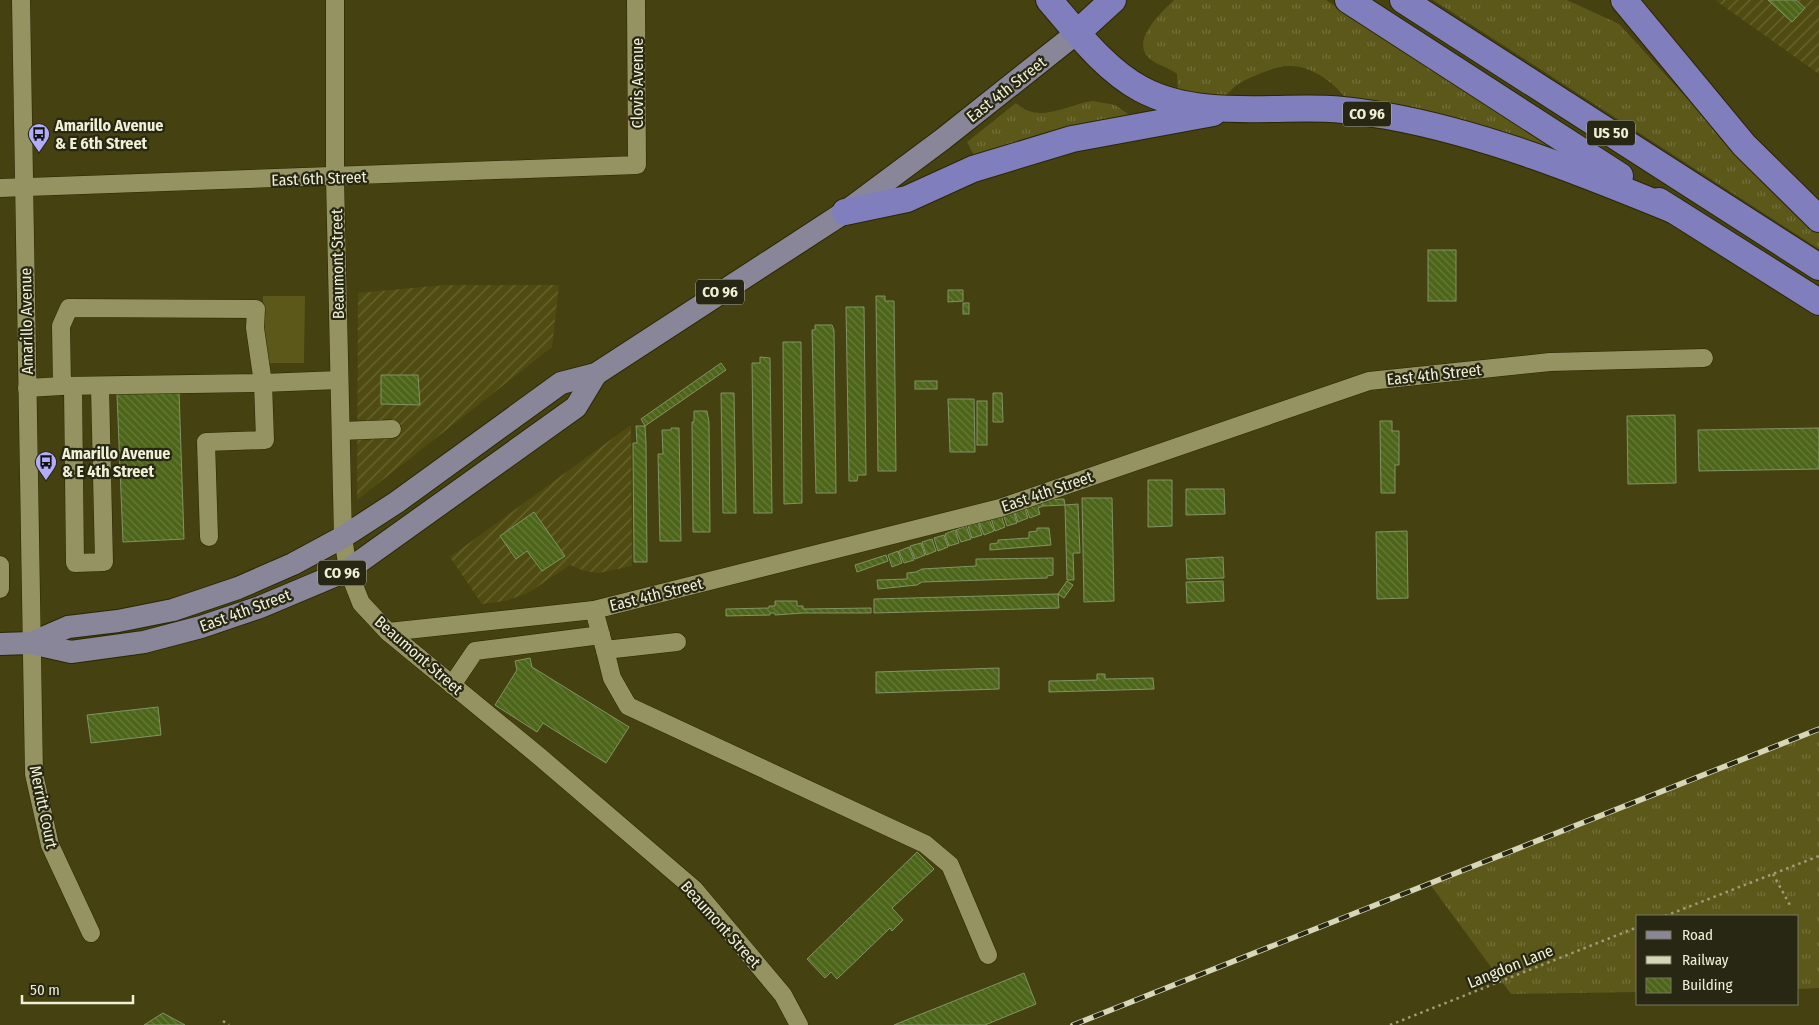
<svg xmlns="http://www.w3.org/2000/svg" width="1819" height="1025" viewBox="0 0 1819 1025" font-family="'Fira Sans Condensed',sans-serif">
	<style>
		.industrial { fill: url(#industrial-furrows) }
		.grass { fill: url(#grass-tufts) }
		.park { fill: #5c581a }
		.building { fill: url(#building-back-hatch); stroke: #819366 }
		.lines { fill: none; stroke-linecap: round; stroke-linejoin: round }
		.minor-casing { stroke: #2a2703; stroke-width: 19 }
		.major-casing { stroke: #2a2703; stroke-width: 24 }
		.highway-casing { stroke: #2a2703; stroke-width: 28 }
		.path { stroke: #9f9d79; stroke-width: 2.5; stroke-dasharray: 2.5 4; stroke-linecap: butt }
		.minor { stroke: #959362; stroke-width: 18 }
		.major { stroke: #898699; stroke-width: 22 }
		.highway { stroke: #817ebd; stroke-width: 26 }
		.rail-casing { stroke: #d7d6b9; stroke-width: 5.5 }
		.rail { stroke: #282713; stroke-width: 4; stroke-dasharray: 11; stroke-linecap: butt }
		.labels { text-anchor: middle; stroke-width: 4.5; stroke-linejoin: round; paint-order: stroke }
		.shield { fill: #282713; stroke: #b4b49c; stroke-width: 1 }
		.shield-label { font-size: 15px; font-weight: bold; fill: #f0f0d6 }
		.street-label { font-size: 16px; fill: #f0f0d6; stroke: #282713 }
		.poi-label { font-size: 16px; font-weight: bold; fill: #f0f0d6; stroke: #282713; text-anchor: start }
	</style>
	<defs>
		<pattern id="industrial-furrows" width="10" height="10" patternUnits="userSpaceOnUse" patternTransform="scale(1.25)"><rect width="10" height="10" fill="#504c11"/><path d="M-1 1l2-2M0 10L10 0M9 11l2-2" fill="none" stroke="#6a6633"/></pattern>
		<pattern id="grass-tufts" width="24" height="20" patternUnits="userSpaceOnUse" patternTransform="scale(1.25)"><rect width="24" height="20" fill="#5c581a"/><path d="M3 7l-1-3M5 7V3M7 7l1-3M15 17l-1-3M17 17v-4M19 17l1-3" fill="none" stroke="#74703b"/></pattern>
		<pattern id="building-back-hatch" width="6" height="6" patternUnits="userSpaceOnUse" patternTransform="scale(1.25)"><rect width="6" height="6" fill="#4d6519"/><path d="M-1 5l2 2M0 0l6 6M5-1l2 2" fill="none" stroke="#677b3a"/></pattern>
	</defs>
	<rect width="100%" height="100%" fill="#454111"/>
	<g class="industrial">
		<path d="M1715,0H1819V74Z"/>
		<path d="M445,285H559L552,347L357,500L358,293Z"/>
		<path d="M631,425L632,566L599,573L584,571L570,565L528,593L505,601L482,604L450,557Z"/>
	</g>
	<g class="grass">
		<path d="M1174,0H1326L1582,164L1347,100C1335,83 1311,65 1289,66C1279,66 1269,70 1259,74C1244,80 1235,84 1225,97L1178,93L1177,74C1169,67 1158,66 1150,59C1129,41 1162,12 1174,0Z"/>
		<path d="M1433,0H1567L1619,24L1747,164L1819,231V249Z"/>
		<path d="M1093,101L1115,105L1134,118L977,161L967,142L1016,103C1040,125 1067,104 1093,101Z"/>
		<path d="M1819,729V988L1798,989V916H1638V992L1511,994L1429,883Z"/>
	</g>
	<path class="park" d="M263,296H305L304,363H263Z"/>
	<g class="building">
		<path d="M1768,0H1796L1805,8L1792,22Z"/>
		<rect x="1428" y="250" width="28" height="51"/>
		<path d="M948,290H963V301L948,302Z"/>
		<path d="M876,296H885V301H894L896,471H878Z"/>
		<rect x="963" y="303" width="6" height="11"/>
		<path d="M846,307H864L866,475H858L857,481H849Z"/>
		<path d="M815,325H832L834,330L836,493H816L812,330H815Z"/>
		<path d="M783,342H801L802,503L784,504Z"/>
		<path d="M760,357L770,358L772,513H754L752,363H760Z"/>
		<path d="M721,363L726,370L645,426L641,419Z"/>
		<path d="M381,375H418L420,405L381,404Z"/>
		<rect x="915" y="381" width="22" height="8"/>
		<path d="M179,392L184,539L123,542L117,394Z"/>
		<path d="M721,393H734L736,513H723Z"/>
		<path d="M993,393H1002L1003,422H993Z"/>
		<path d="M948,399H974L975,452H950Z"/>
		<rect x="977" y="401" width="10" height="44"/>
		<path d="M694,411H707L709,422L710,532H693L692,422H694Z"/>
		<path d="M1675,415L1676,483L1628,484L1627,416Z"/>
		<path d="M1380,421H1392V431H1399V465H1395V493H1381Z"/>
		<path d="M636,426H645L646,443L647,562H634L633,443H637Z"/>
		<path d="M671,428H679L681,541H660L658,454H663L662,430H671Z"/>
		<path d="M1819,428V469L1699,471L1698,430Z"/>
		<path d="M1148,480H1172V526L1148,527Z"/>
		<path d="M1186,489H1224L1225,514L1186,515Z"/>
		<path d="M1082,498H1112L1114,601L1084,602Z"/>
		<path d="M1064,499L1065,505L1043,506L1042,500Z"/>
		<path d="M1040,500L1043,506L1038,508L1040,514L1030,518L1025,506Z"/>
		<path d="M1078,504L1080,553H1073L1074,580H1067L1065,505Z"/>
		<path d="M1024,506L1028,518L1018,522L1014,510Z"/>
		<path d="M1013,510L1017,523L1007,526L1003,514Z"/>
		<path d="M534,512L565,556L542,571L527,551L516,559L500,536Z"/>
		<path d="M1001,515L1005,527L995,531L991,518Z"/>
		<path d="M989,519L994,531L984,535L979,522Z"/>
		<path d="M978,522L982,535L972,538L968,526Z"/>
		<path d="M966,526L971,539L961,542L956,530Z"/>
		<path d="M1037,528H1049L1051,545L990,550V544L998,543V540L1029,538V532L1037,531Z"/>
		<path d="M955,530L959,543L949,546L945,534Z"/>
		<path d="M1407,531L1408,598L1377,599L1376,532Z"/>
		<path d="M944,535L948,547L938,551L934,538Z"/>
		<path d="M932,539L936,551L926,555L922,542Z"/>
		<path d="M921,543L925,555L915,559L910,546Z"/>
		<path d="M909,547L914,560L904,563L899,551Z"/>
		<path d="M898,551L902,563L892,567L888,555Z"/>
		<path d="M886,555L888,561L857,572L855,565Z"/>
		<path d="M1223,557L1224,578L1187,579L1186,559Z"/>
		<path d="M1053,558V575L1047,576V578L922,582L917,585L878,589L877,580L907,579V573L916,572L922,569L976,566V559Z"/>
		<path d="M1067,581L1073,585L1064,598L1058,594Z"/>
		<path d="M1223,581L1224,601L1187,603L1186,582Z"/>
		<path d="M1058,594L1059,608L874,613V599Z"/>
		<path d="M775,601H797V606H803V609L871,608V613H803L775,615V613H770V615L726,616V609L769,608V606H775Z"/>
		<path d="M530,658L532,667L629,727L606,763L543,723L537,732L495,705L517,670L515,661Z"/>
		<path d="M999,668V689L876,693V672Z"/>
		<path d="M1097,674H1105V679L1153,678L1154,689L1049,692V681L1097,680Z"/>
		<path d="M158,707L161,735L91,743L87,715Z"/>
		<path d="M917,852L934,869L892,908L903,920L892,931L890,928L837,979L831,972L825,978L807,959Z"/>
		<path d="M1024,973L1036,1004L985,1025H894Z"/>
		<path d="M163,1013L185,1025H144Z"/>
	</g>
	<g class="lines">
		<g class="minor-casing">
			<g id="minor">
				<path d="M21,0L34,774L50,845L91,933"/>
				<path d="M335,0V178L343,537L348,570L361,603L388,632L540,757L694,889L783,995L799,1025"/>
				<path d="M0,188L637,165L636,0"/>
				<path d="M69,308L256,309L255,328L263,383L62,386L61,326Z"/>
				<path d="M73,387L75,563L104,562L100,387"/>
				<path d="M27,388L62,386"/>
				<path d="M341,431L392,429"/>
				<path d="M209,537L206,442L265,440L263,383L339,380"/>
				<path d="M0,565V589"/>
				<path d="M594,610L605,650L677,642"/>
				<path d="M388,632L594,610L1000,508L1369,381L1550,362L1704,358"/>
				<path d="M605,650L612,678L628,706L925,844L950,865L988,955"/>
				<path d="M452,685L475,651L601,635"/>
			</g>
		</g>
		<g class="major-casing">
			<g id="major">
				<path d="M31,643L68,627L118,621L173,610L238,588L293,564L343,537L397,502L561,383L596,374L845,212L943,139L1078,32"/>
				<path d="M0,644L31,643L71,652L144,642L201,627L260,607L348,570L576,407L596,374"/>
			</g>
		</g>
		<g class="highway-casing">
			<g id="highway">
				<path d="M1049,0C1076,31 1104,69 1141,89C1197,119 1269,106 1330,109C1349,110 1368,113 1387,116C1486,134 1580,172 1673,210"/>
				<path d="M1348,0L1620,176"/>
				<path d="M1403,0L1819,267"/>
				<path d="M1624,0L1744,145L1819,219"/>
				<path d="M1078,32L1113,0"/>
				<path d="M1659,201L1819,302"/>
				<path d="M845,212L907,199L973,169L1072,139L1213,113"/>
			</g>
		</g>
		<g class="path">
			<path d="M1773,874L1791,907"/>
			<path d="M1665,916L1819,856"/>
			<path d="M223,1021L229,1025"/>
			<path d="M1390,1025L1638,927"/>
		</g>
		<use href="#minor" class="minor"/>
		<use href="#major" class="major"/>
		<use href="#highway" class="highway"/>
		<g class="rail-casing">
			<path id="rail" d="M1073,1025L1819,729"/>
		</g>
		<use href="#rail" class="rail"/>
	</g>
	<defs>
		<g id="bus-pin" transform="scale(1.125)"><path d="M0 17L-7.5 6A9.5 9.5 0 1 1 7.5 6Z" fill="#b1adfa" stroke="#282713"/><path d="M-5-6H5V4H4V6H2V4H-2V6H-4V4H-5ZM-3.5-4V0h7V-4ZM-3.5 1.2v1.5H-2V1.2ZM2 1.2v1.5H3.5V1.2Z" fill="#111"/></g>
	</defs>
	<g fill-rule="evenodd">
		<use href="#bus-pin" x="39" y="134"/>
		<use href="#bus-pin" x="46" y="462"/>
	</g>
	<g class="labels">
		<g class="shield">
			<rect x="1343" y="101.5" width="48" height="25" rx="4"/>
			<rect x="1587" y="120.5" width="48" height="25" rx="4"/>
			<rect x="696" y="279.5" width="48" height="25" rx="4"/>
			<rect x="318" y="560.5" width="48" height="25" rx="4"/>
		</g>
		<g class="shield-label">
			<text x="1367" y="119">CO 96</text>
			<text x="1611" y="138">US 50</text>
			<text x="720" y="297">CO 96</text>
			<text x="342" y="578">CO 96</text>
		</g>
		<g class="street-label">
			<text transform="translate(637 83) rotate(-90)" y="6">Clovis Avenue</text>
			<text transform="translate(1006 89) rotate(-38)" y="6">East 4th Street</text>
			<text transform="translate(319 178) rotate(-2)" y="6">East 6th Street</text>
			<text transform="translate(337 264) rotate(-91)" y="6">Beaumont Street</text>
			<text transform="translate(26 321) rotate(-91)" y="6">Amarillo Avenue</text>
			<text transform="translate(1434 374) rotate(-6)" y="6">East 4th Street</text>
			<text transform="translate(1047 491) rotate(-19)" y="6">East 4th Street</text>
			<text transform="translate(656 594) rotate(-14)" y="6">East 4th Street</text>
			<text transform="translate(245 610) rotate(-20)" y="6">East 4th Street</text>
			<text transform="translate(419 655) rotate(41)" y="6">Beaumont Street</text>
			<text transform="translate(44 807) rotate(78)" y="6">Merritt Court</text>
			<text transform="translate(721 924) rotate(48)" y="6">Beaumont Street</text>
			<text transform="translate(1510 966) rotate(-22)" y="6">Langdon Lane</text>
		</g>
		<g class="poi-label">
			<text x="55" y="131">Amarillo Avenue<tspan x="55" dy="18">&amp; E 6th Street</tspan></text>
			<text x="62" y="459">Amarillo Avenue<tspan x="62" dy="18">&amp; E 4th Street</tspan></text>
		</g>
	</g>
	<rect x="1636" y="915" width="162" height="90" fill="#282713" stroke="#787761"/>
	<rect x="1646" y="931" width="25" height="8" fill="#898699" stroke="#787761"/>
	<text x="1682" y="940" font-size="15" fill="#f0f0d6">Road</text>
	<rect x="1646" y="956" width="25" height="8" fill="#d7d6b9" stroke="#787761"/>
	<text x="1682" y="965" font-size="15" fill="#f0f0d6">Railway</text>
	<rect x="1646" y="978" width="25" height="15" fill="url(#building-back-hatch)" stroke="#787761"/>
	<text x="1682" y="990" font-size="15" fill="#f0f0d6">Building</text>
	<path d="M22 995v8h111v-8" fill="none" stroke="#f0f0d6" stroke-width="2.5"/>
	<text x="30" y="995" font-size="15" fill="#f0f0d6" stroke="#282713" stroke-width="4" paint-order="stroke">50 m</text>
</svg>
